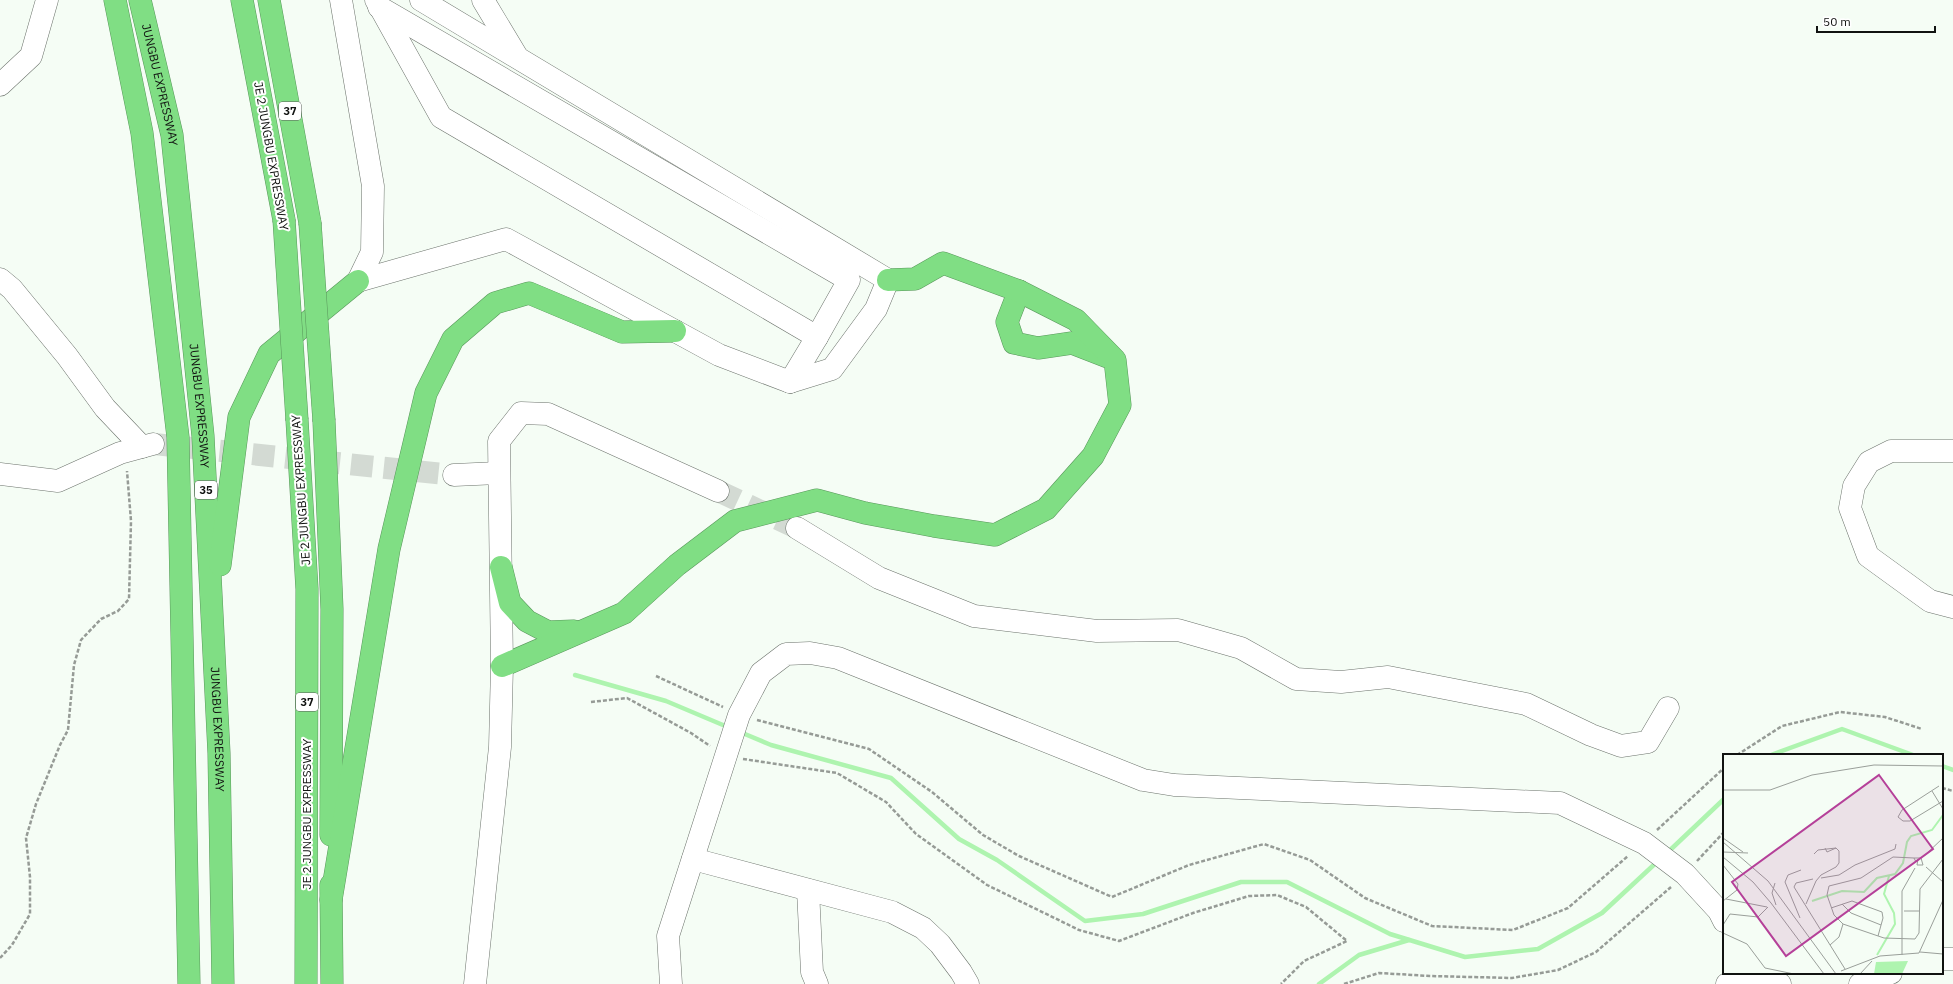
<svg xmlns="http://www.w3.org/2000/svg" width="1953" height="984" viewBox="0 0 1953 984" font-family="'IBM Plex Sans',sans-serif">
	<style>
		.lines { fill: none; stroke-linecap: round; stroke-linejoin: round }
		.stream { stroke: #aef4af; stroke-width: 4.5 }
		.minor-tunnel { stroke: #d3dad3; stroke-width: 22; stroke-dasharray: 22 11; stroke-linecap: butt }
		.minor-casing { stroke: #6c736c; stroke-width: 23 }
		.highway-casing { stroke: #59975c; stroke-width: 23 }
		.path { stroke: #969b96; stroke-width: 2.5; stroke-dasharray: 4 2; stroke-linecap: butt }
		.minor { stroke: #fff; stroke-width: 22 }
		.highway { stroke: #80de84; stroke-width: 22 }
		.highway-bridge-casing { stroke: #59975c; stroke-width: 23; stroke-linecap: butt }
		.highway-bridge { stroke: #80de84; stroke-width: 22 }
		.labels { text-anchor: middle; stroke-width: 4; stroke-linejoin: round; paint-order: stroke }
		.shield { fill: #fff; stroke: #585a58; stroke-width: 1 }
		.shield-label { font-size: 11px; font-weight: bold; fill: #111311 }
		.street-label { font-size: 12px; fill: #111311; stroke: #fff }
		.inset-river { fill: none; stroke: #aef4af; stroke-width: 2 }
		.inset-road { fill: none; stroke: #9a9f9a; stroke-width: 1 }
		.view { fill: #b54099; fill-opacity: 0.15; stroke: #b54099; stroke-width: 2 }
		.inset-edge { fill: none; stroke: #111311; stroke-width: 2 }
	</style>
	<rect width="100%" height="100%" fill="#f5fdf5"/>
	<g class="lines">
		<g class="stream">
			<path d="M575,675L666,701L730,728"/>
			<path d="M740,732L771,745L891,778L959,839L997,860L1085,921L1143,914L1241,882H1287L1390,934L1465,957L1538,949L1602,913L1658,861"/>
			<path d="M1771,755L1842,729L1913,755"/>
			<path d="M1942,766L1953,770"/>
			<path d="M1667,853L1724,799"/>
			<path d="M1319,984L1359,955L1409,940"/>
		</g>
		<g class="minor-tunnel">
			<path d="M154,444L454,475"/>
			<path d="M718,491L797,528"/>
		</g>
		<g class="minor-casing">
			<g id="minor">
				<path d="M341,0L373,186L372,252L358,281"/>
				<path d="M376,0L441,117L817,337L790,382"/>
				<path d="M483,0L516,55"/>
				<path d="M379,7L849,280L817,337"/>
				<path d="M0,85L31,56L47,0"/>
				<path d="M0,279L12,289L67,356L105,408L142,447"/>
				<path d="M358,281L506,239L719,355L790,382L832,369L876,309L888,280L421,0"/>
				<path d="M1953,451H1891L1869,462L1854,486L1850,508L1868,556L1930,601L1953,607"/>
				<path d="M0,474L58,481L120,453L153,444"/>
				<path d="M454,475L498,473"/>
				<path d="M797,528L879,578L974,616L1097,631L1178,630L1241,648L1296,679L1341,682L1388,677L1526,704L1591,735L1621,746L1648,742L1668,708"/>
				<path d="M693,859L892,912L923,928L940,944L961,972L968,984"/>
				<path d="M808,890L812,972L817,984"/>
				<path d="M1942,959H1953"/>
				<path d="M475,984L500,747L502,666L499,441L521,413L548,414L718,491"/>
				<path d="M671,984L668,936L739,715L761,673L786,654L810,653L838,658L1143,780L1174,785L1560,803L1644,843L1685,874L1719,911L1724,921"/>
				<path d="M1727,984C1743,974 1765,971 1780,984"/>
				<path d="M1860,984L1891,973"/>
			</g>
		</g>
		<g class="highway-casing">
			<g id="highway">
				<path d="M115,0L142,133L178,437L189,984"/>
				<path id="s1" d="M140,0L172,135L203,436L219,753L223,984"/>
				<path d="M242,0L284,220"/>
				<path d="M269,0L310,223"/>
				<path d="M1019,291L1007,322L1014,343L1038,348L1072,343L1108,357"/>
				<path d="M297,420L307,589L306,984"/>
				<path d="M324,421L332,609L331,835"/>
				<path d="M220,565L239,417L269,354L358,281"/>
				<path d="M501,567L510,603L527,621L548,632L574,631"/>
				<path d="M502,666L624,613L677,565L735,521L817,500L865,513L934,526L995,535L1046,509L1093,456L1120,405L1115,360L1076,320L1019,291L943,263L915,279L888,280"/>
				<path d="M331,885L332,984"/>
				<path d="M331,900L389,549L426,393L453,339L495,303L529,293L622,332L675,331"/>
			</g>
		</g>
		<g class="path">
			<path d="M656,676L723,707"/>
			<path d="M591,702L627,698L691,733L710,746"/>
			<path d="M757,720L869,749L932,792L983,835L1019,856L1112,897L1189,865L1264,844L1310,860L1365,898L1432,926L1513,930L1568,908L1628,856"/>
			<path d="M1737,755L1782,726L1840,712L1885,717L1922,729"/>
			<path d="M743,759L837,773L886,802L916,834L987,885L1079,930L1119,941L1193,913L1249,896L1277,895L1306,907L1347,941L1304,961L1281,984"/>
			<path d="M1942,788L1953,791"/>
			<path d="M1657,830L1724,768"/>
			<path d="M1697,861L1724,832"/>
			<path d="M0,958L12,945L30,914V877L26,838L36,804L60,745L68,730L74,665L81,640L101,619L118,611L129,599L131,521L127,471"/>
			<path d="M1344,984L1379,973L1430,976L1512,978L1558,970L1596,952L1671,887"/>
		</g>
		<use href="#minor" class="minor"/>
		<use href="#highway" class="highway"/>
		<g class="highway-bridge-casing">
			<g id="highway-bridge">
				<path d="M284,220L297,420"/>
				<path d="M310,223L324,421"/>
			</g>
		</g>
		<use href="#highway-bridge" class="highway-bridge"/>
	</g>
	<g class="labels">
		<g class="shield">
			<rect x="279" y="102" width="22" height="18" rx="3"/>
			<rect x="195" y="481" width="22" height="18" rx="3"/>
			<rect x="296" y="693" width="22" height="18" rx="3"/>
		</g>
		<g class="shield-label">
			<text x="290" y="115">37</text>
			<text x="206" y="494">35</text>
			<text x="307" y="706">37</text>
		</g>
		<g class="street-label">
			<text dy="4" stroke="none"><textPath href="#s1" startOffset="87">JUNGBU EXPRESSWAY</textPath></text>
			<text transform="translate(271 156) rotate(80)" y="4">JE 2 JUNGBU EXPRESSWAY</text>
			<text dy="4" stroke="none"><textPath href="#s1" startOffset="411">JUNGBU EXPRESSWAY</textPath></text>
			<text transform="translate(301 490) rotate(-94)" y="4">JE 2 JUNGBU EXPRESSWAY</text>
			<text dy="4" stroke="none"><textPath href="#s1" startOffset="735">JUNGBU EXPRESSWAY</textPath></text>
			<text transform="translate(307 814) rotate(-90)" y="4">JE 2 JUNGBU EXPRESSWAY</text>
		</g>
	</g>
	<g transform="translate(1723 754)">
		<rect width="220" height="220" fill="#f5fdf5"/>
		<path d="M185,207L179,220H151L153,208Z" fill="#aef4af"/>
		<path class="inset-river" d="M89,147L119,137L141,138L154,124L172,120L180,109L184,88L188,82L209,76L220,61M154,201L172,170L171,159L161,140L166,122"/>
		<path class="inset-road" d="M216,32L179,56L175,63L180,67H187L220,47M0,36H47L89,21L151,11L220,12M209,37L220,55M0,84L20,98M0,88L45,127L113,220M102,94L104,98L113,94M0,98L25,99M201,102L220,84M0,103L30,128L48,149L101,220M191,104L170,103L138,124L106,132L104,141L111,161L120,170L161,184L192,185L196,179L197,135L220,105M193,108L191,104H198L200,111H194L195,105M0,111L15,130L14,136L0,147M203,113L220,128M98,124L116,121L132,111L172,95L173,90M90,125L73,129L71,133L122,215M52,129L49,139L53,151M3,145L44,153M83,150L93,127L98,121L113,113L116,109V97L113,94L95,96L91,100M119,150L128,159L158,171M108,154L129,147L159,158L160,164L155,182M181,157H197M77,164L62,128L65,121L78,116M0,171L7,160L35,163L45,153M0,179L24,190L42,214L71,220M107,191L116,183L120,170M197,198L220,200M179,201V137L192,114M118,217L157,202L196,199L220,146M137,220L149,207"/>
		<path class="view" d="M156,21L210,95L63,202L9,128Z"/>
		<rect width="220" height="220" class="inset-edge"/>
	</g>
	<path d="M1817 26v6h118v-6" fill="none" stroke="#111311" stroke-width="2"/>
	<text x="1823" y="26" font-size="12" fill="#111311" stroke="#ffffff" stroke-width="3" paint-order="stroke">50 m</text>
</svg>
